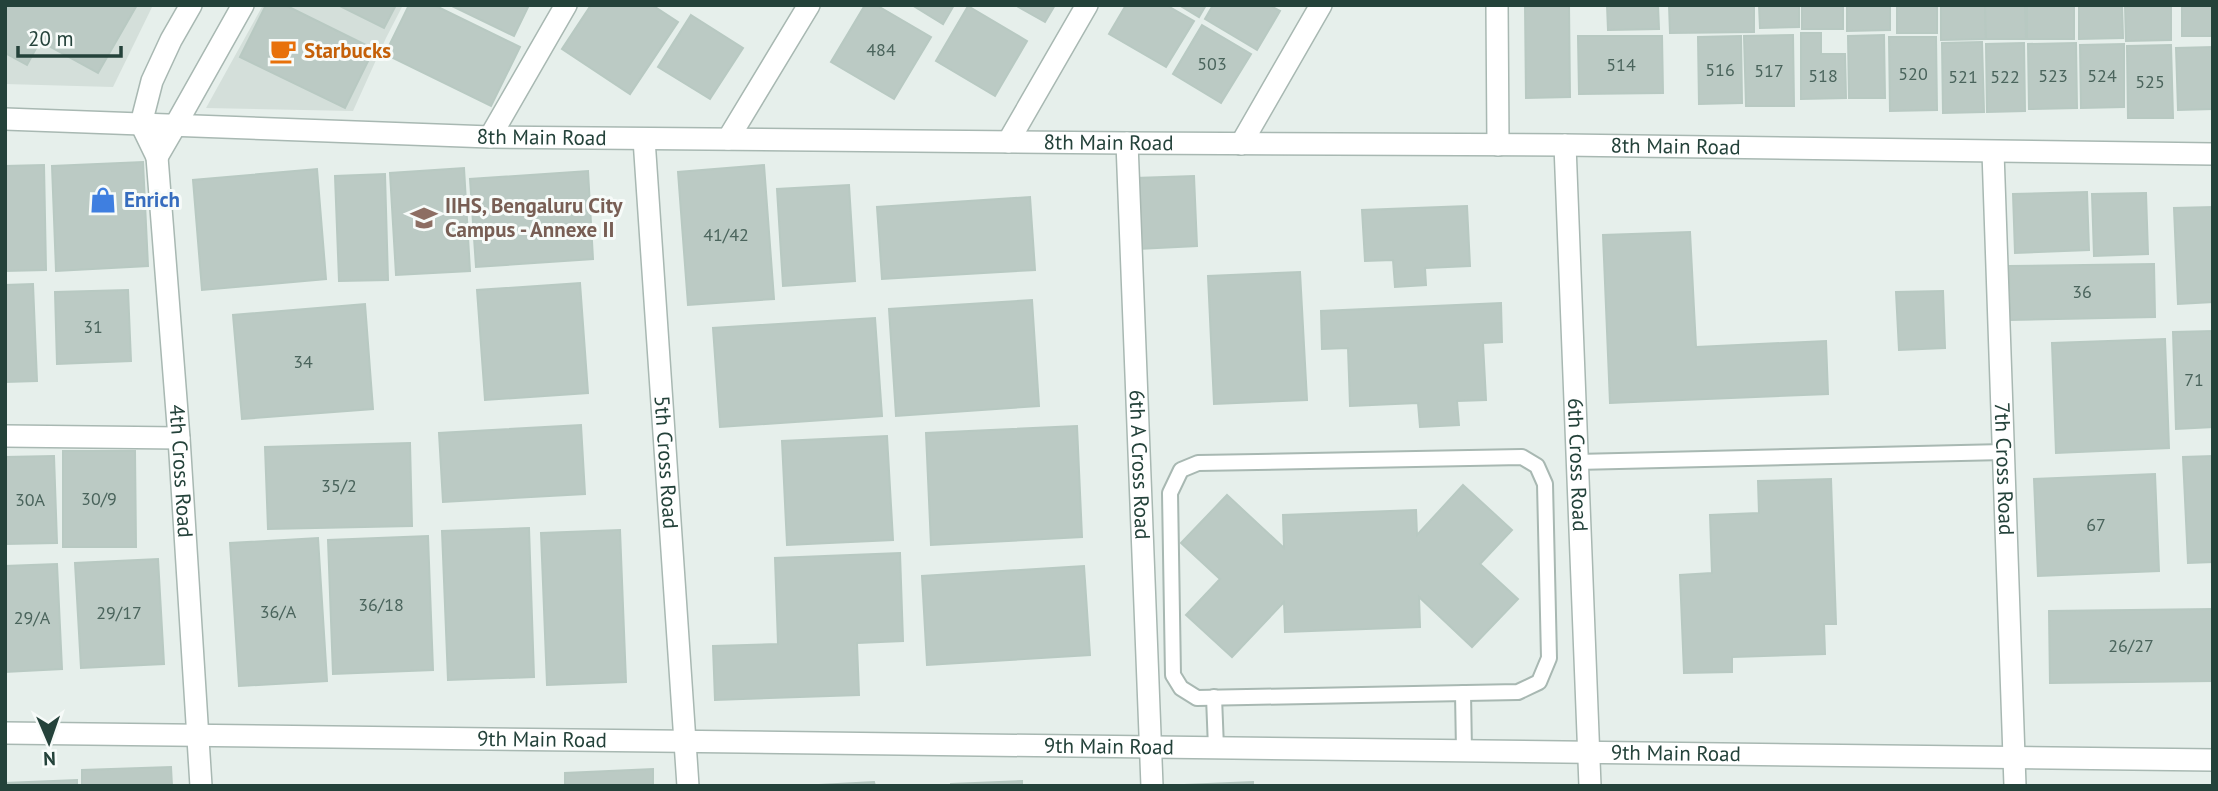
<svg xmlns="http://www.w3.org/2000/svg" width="2218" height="791" viewBox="0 0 2218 791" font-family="'PT Sans',sans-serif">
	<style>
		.built { fill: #d4dfda }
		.building { fill: #bbcac4; stroke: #b8c9c2; stroke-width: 2 }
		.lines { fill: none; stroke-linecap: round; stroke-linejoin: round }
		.service-casing { stroke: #a8b8b2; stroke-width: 18 }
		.minor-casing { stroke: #a8b8b2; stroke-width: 24 }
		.tertiary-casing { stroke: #a8b8b2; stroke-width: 24 }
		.service { stroke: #fff; stroke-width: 14 }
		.minor { stroke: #fff; stroke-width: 21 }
		.tertiary { stroke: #fff; stroke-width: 21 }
		.labels { text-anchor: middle; stroke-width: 6; stroke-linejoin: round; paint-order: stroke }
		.number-label { font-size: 18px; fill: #4a645c }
		.food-label { font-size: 21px; font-weight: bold; fill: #c56008; stroke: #f7fbf9; text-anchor: start }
		.street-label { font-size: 21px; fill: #24423a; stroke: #f7fbf9 }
		.shop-label { font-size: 21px; font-weight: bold; fill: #366cbe; stroke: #f7fbf9; text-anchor: start }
		.education-label { font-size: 21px; font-weight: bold; fill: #785e54; stroke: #f7fbf9; text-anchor: start }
	</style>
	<rect width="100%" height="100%" fill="#e6efeb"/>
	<g class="built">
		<path d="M5,5H153L113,87L5,84Z"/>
		<path d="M263,5H403L386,38L353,111L206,108Z"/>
	</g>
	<g class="building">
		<path d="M5,5H137L98,73L40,41L27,65L5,53Z"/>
		<path d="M266,5H285L374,49L345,108L240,57Z"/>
		<path d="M338,5H396L384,28Z"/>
		<path d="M409,5H434L520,47L491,106L385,54Z"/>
		<path d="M450,5H529L514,36Z"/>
		<path d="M591,5H652L678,22L630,94L562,49Z"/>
		<path d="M865,5H876L931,37L894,99L831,62Z"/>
		<path d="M912,5H954L943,24Z"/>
		<path d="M1015,5H1055L1045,22Z"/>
		<path d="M1126,5H1166L1194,21L1166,67L1109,34Z"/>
		<path d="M1179,5H1206L1199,17Z"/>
		<path d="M1213,5H1269L1280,11L1257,50L1205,19Z"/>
		<path d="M1525,5H1569L1570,97L1526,98Z"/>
		<path d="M1607,5H1658L1659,29L1608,30Z"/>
		<path d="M1669,5H1754V32L1670,33Z"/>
		<path d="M1759,5H1799V27L1760,28Z"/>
		<rect x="1802" y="5" width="41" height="24"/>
		<path d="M1847,5H1890V30L1847,31Z"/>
		<rect x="1897" y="5" width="40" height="28"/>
		<path d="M1941,5H1985L1986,39L1941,40Z"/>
		<path d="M1985,5H2025L2026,39H1986Z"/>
		<rect x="2027" y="5" width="47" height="34"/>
		<path d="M2079,5H2122L2123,38L2079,39Z"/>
		<path d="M2125,5H2171V40L2126,41Z"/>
		<rect x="2182" y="5" width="31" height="31"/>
		<path d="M968,6L1027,41L995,96L936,61Z"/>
		<path d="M691,15L743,48L710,99L658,67Z"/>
		<path d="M1202,25L1251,54L1221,103L1173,74Z"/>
		<path d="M1801,33H1821V54H1845L1846,98L1801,99Z"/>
		<path d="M1793,35L1794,106H1746L1744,36Z"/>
		<path d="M1884,35L1885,98H1849L1848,36Z"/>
		<path d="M1578,36H1662L1663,93L1579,94Z"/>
		<path d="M1741,36L1742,103L1699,104L1698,37Z"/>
		<path d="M1889,37H1936L1937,110L1890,111Z"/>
		<path d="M1982,42L1984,112L1943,113L1942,43Z"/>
		<path d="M2024,43L2025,111L1987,112L1986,44Z"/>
		<path d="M2076,43L2077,108L2029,109L2028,44Z"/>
		<path d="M2124,44V107L2081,108L2080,45Z"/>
		<path d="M2171,45L2173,118H2128L2127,46Z"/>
		<path d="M2213,47V109L2178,110L2176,48Z"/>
		<path d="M143,162L148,266L56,271L52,166Z"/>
		<path d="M44,165L46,270L5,271V166Z"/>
		<path d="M764,165L774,299L688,305L678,172Z"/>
		<path d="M464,168L470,271L396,275L390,173Z"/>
		<path d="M317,169L326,279L202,290L193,180Z"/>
		<path d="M588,171L593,259L476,267L470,179Z"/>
		<path d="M385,174L388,280L339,281L335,176Z"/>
		<path d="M1194,176L1197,246L1138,249L1135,178Z"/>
		<path d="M849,185L855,281L783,286L777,189Z"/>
		<path d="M2087,192L2089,250L2015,253L2013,194Z"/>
		<path d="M2146,193L2148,254L2094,256L2092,194Z"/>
		<path d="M1030,197L1035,270L882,279L877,207Z"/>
		<path d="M1467,206L1470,266L1425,268L1426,285L1395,287L1393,260L1365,261L1362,210Z"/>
		<path d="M2213,207V302L2178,304L2174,208Z"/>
		<path d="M1690,232L1696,347L1826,341L1828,394L1610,403L1603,235Z"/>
		<path d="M2154,264L2155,317L2010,320L2009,266Z"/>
		<path d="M1300,272L1307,400L1214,404L1208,276Z"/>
		<path d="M580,283L588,393L485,400L477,290Z"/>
		<path d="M33,284L37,381L5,382V285Z"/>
		<path d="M128,290L131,361L57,364L55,292Z"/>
		<path d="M1943,291L1945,348L1899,350L1896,292Z"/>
		<path d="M1032,300L1039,406L896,416L889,309Z"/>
		<path d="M1501,303L1502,342L1483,343L1486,400L1457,401L1459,425L1420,427L1418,403L1350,406L1348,348L1322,349L1321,311Z"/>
		<path d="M365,304L373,409L242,419L233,315Z"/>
		<path d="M875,318L882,416L720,427L713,328Z"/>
		<path d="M2213,331V427L2176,429L2173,332Z"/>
		<path d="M2165,339L2169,448L2056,453L2052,343Z"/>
		<path d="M581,425L585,494L443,502L439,433Z"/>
		<path d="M1077,426L1082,537L931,545L926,433Z"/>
		<path d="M887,436L893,540L787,545L782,441Z"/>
		<path d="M410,443L412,526L268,529L265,447Z"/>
		<path d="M63,451H135L136,547H63Z"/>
		<path d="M54,456L57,543L5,544V457Z"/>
		<path d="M2213,456V562L2188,563L2183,457Z"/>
		<path d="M2155,474L2159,571L2038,576L2034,479Z"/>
		<path d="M1831,479L1836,624H1824L1825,654L1732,657V672L1684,673L1680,575L1712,573L1710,515L1759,513L1758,481Z"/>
		<path d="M1463,485L1512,530L1480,564L1518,599L1472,647L1419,597L1420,627L1285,632L1284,602L1232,657L1186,615L1220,579L1181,543L1227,495L1284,548L1283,515L1416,510L1417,535Z"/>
		<path d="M529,528L534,677L448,680L442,531Z"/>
		<path d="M620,530L626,682L547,685L541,533Z"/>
		<path d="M428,536L433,670L333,674L328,540Z"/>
		<path d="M318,538L327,681L239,686L230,543Z"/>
		<path d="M900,553L903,641L857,643L859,695L715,700L713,646L778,644L775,558Z"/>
		<path d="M158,559L164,664L81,668L75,563Z"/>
		<path d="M57,564L62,669L5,672V566Z"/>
		<path d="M1084,566L1090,655L927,665L922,576Z"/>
		<path d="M2213,609V681L2050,683L2049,611Z"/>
		<path d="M171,767L172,786H82V770Z"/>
		<path d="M653,769V786H565V773Z"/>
		<path d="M77,780V786H5V783Z"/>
		<path d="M1022,781V786H951V784Z"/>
		<path d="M874,782L875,786H800Z"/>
		<path d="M1253,782V786H1185V785Z"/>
	</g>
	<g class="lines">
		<g class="service-casing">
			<g id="service">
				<path d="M1522,457L1537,466L1545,484L1549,658L1539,682L1518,692L1197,698L1181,688L1173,675L1170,493L1181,470L1198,463Z"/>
				<path d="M1576,462L2004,452"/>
				<path d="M1463,693L1464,751"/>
				<path d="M1214,697L1216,748"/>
			</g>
		</g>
		<g class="minor-casing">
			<g id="minor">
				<path d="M1497,5L1498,145"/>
				<path d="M141,124L157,157L175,126"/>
				<path d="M490,137L566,5"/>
				<path id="s1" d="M644,139L688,786"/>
				<path d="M728,139L809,5"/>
				<path d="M1008,142L1087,5"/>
				<path id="s2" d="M1127,143L1152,786"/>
				<path d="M1241,144L1321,5"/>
				<path id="s3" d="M1565,145L1590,786"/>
				<path id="s4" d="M1993,152L2015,786"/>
				<path id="s5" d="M157,157L179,438L201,786"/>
				<path d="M5,436L179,438"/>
				<path id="s6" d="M5,733L2213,760"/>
			</g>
		</g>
		<g class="tertiary-casing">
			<g id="tertiary">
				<path id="s7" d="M5,119L490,137L1127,143L1565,145L2213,154"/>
				<path d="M141,124L152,81L171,40L191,5"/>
				<path d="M175,126L243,5"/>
			</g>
		</g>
		<use href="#service" class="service"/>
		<use href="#minor" class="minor"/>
		<use href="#tertiary" class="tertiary"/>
	</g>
	<defs>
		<g id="cafe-bare" transform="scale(2.1)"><path d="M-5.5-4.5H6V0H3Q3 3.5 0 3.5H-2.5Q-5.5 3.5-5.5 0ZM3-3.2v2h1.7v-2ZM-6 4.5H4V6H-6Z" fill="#e8710a" stroke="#f7fbf9" stroke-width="2.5" paint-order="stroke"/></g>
		<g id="shop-bare" transform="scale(2.1)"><path d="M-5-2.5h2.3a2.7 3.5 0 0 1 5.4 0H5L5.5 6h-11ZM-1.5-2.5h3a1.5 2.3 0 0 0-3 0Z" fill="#3f7fe0" stroke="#f7fbf9" stroke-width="2.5" paint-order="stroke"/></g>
		<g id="university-bare" transform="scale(2.1)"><path d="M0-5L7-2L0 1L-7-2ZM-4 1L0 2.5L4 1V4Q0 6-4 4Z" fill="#8d6e63" stroke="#f7fbf9" stroke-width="2.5" paint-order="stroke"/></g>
	</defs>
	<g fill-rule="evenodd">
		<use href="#cafe-bare" x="283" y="51"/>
		<use href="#shop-bare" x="103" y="200"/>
		<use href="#university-bare" x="424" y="218"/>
	</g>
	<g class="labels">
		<g class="number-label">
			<text x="881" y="56">484</text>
			<text x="1212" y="70">503</text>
			<text x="1621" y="71">514</text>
			<text x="1720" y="76">516</text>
			<text x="1769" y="77">517</text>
			<text x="1913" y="80">520</text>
			<text x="1823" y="82">518</text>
			<text x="2053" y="82">523</text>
			<text x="2102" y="82">524</text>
			<text x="1963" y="83">521</text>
			<text x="2005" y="83">522</text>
			<text x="2150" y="88">525</text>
			<text x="726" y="241">41/42</text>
			<text x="2082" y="298">36</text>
			<text x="93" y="333">31</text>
			<text x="303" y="368">34</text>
			<text x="2194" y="386">71</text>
			<text x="339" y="492">35/2</text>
			<text x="99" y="505">30/9</text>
			<text x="30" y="506">30A</text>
			<text x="2096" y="531">67</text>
			<text x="381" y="611">36/18</text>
			<text x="278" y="618">36/A</text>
			<text x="119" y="619">29/17</text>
			<text x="32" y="624">29/A</text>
			<text x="2131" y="652">26/27</text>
		</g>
		<g class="food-label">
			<text x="304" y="58">Starbucks</text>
		</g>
		<g class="street-label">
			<text dy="7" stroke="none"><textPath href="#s7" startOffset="537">8th Main Road</textPath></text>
			<text dy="7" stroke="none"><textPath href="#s7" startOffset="1104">8th Main Road</textPath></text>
			<text dy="7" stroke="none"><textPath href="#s7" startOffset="1671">8th Main Road</textPath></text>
			<text dy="7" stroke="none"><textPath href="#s1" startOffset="324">5th Cross Road</textPath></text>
			<text dy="7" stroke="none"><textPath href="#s2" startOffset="322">6th A Cross Road</textPath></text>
			<text dy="7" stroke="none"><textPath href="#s3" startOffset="320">6th Cross Road</textPath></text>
			<text dy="7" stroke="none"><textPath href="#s4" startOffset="317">7th Cross Road</textPath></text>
			<text dy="7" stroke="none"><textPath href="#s5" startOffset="315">4th Cross Road</textPath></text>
			<text dy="7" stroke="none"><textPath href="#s6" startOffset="537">9th Main Road</textPath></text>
			<text dy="7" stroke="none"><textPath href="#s6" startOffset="1104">9th Main Road</textPath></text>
			<text dy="7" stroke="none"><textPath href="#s6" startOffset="1671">9th Main Road</textPath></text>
		</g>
		<g class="shop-label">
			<text x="124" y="207">Enrich</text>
		</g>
		<g class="education-label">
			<text x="445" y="213">IIHS, Bengaluru City<tspan x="445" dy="24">Campus - Annexe II</tspan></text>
		</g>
	</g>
	<rect width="2218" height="791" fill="none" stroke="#24423a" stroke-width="14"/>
	<g transform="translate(49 742) rotate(178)" stroke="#f7fbf9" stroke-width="5" paint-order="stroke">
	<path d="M0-5L12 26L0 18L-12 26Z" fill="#24423a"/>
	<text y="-10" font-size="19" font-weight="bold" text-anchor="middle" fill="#24423a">N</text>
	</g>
	<path d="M18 46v10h103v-10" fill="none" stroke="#24423a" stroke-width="3.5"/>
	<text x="28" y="46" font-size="21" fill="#24423a" stroke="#f7fbf9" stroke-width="5" paint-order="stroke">20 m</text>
</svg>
